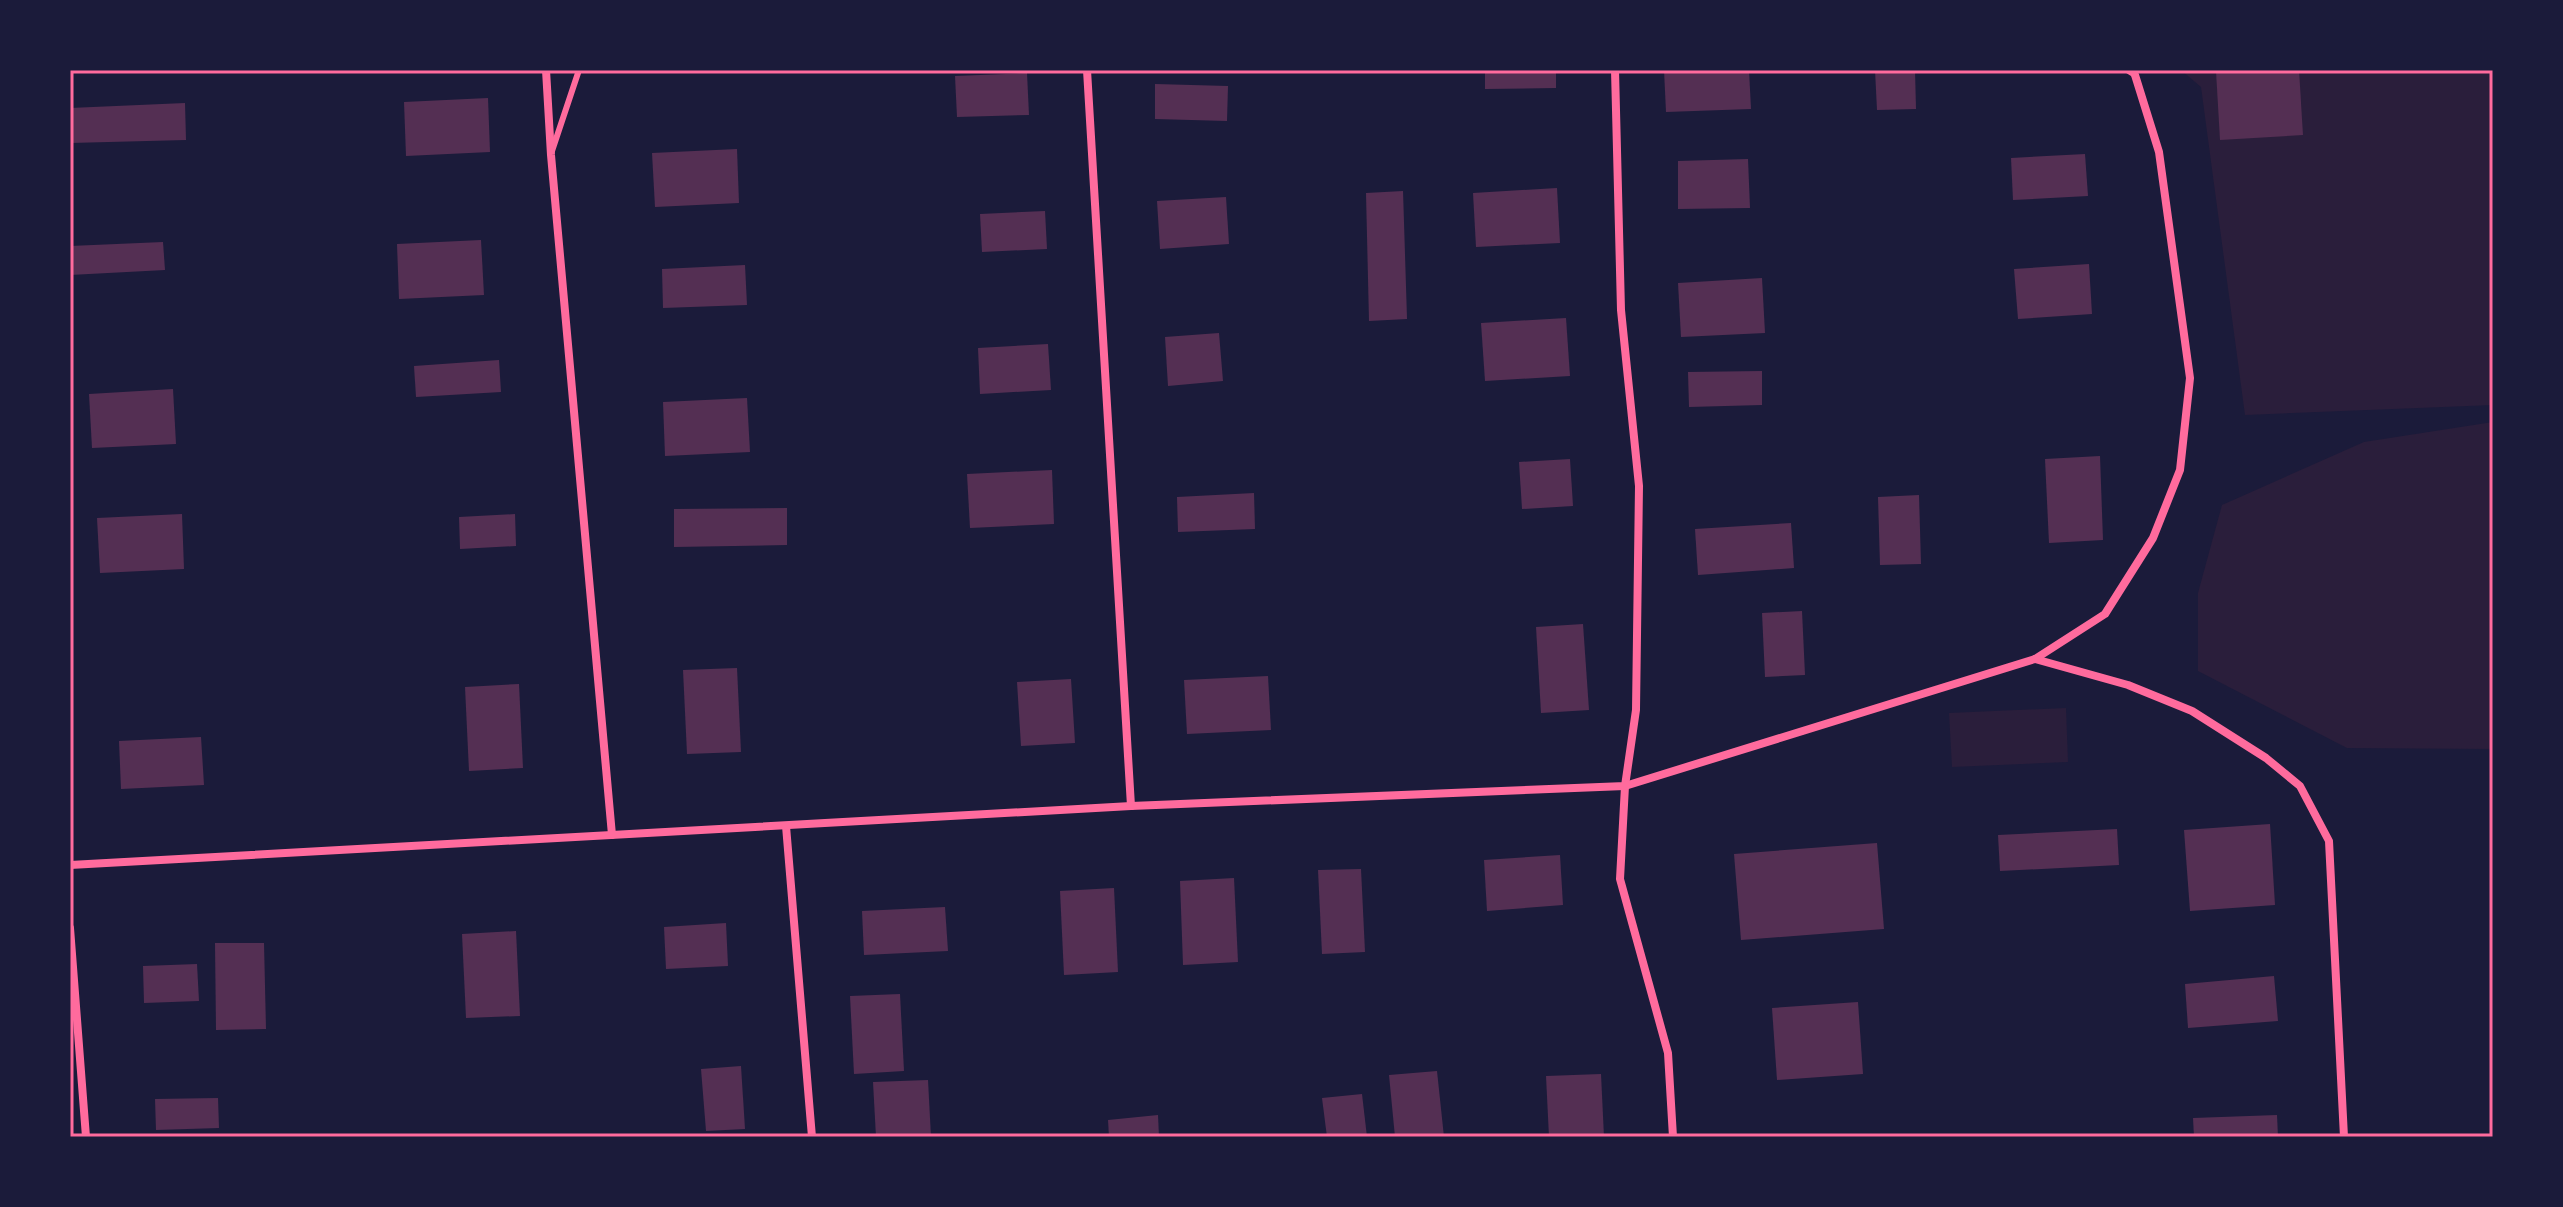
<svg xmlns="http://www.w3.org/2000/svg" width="2563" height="1207" viewBox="0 0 2563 1207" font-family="'Golos Text',sans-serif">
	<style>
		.green { fill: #2a1e3b }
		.building { fill: #542f53 }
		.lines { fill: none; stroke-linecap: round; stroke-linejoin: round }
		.service { stroke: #ff6b9d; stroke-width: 6 }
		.minor { stroke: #ff6b9d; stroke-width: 8 }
		.neatline { fill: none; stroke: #ff6b9d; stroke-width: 3 }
	</style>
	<rect width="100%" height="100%" fill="#1b1b3a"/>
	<g class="green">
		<path d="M2181,70H2493V405L2245,415L2201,87Z"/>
		<path d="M2493,422V749L2347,748L2198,671V593L2222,505L2364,442Z"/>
		<path d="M2066,708L2068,762L1952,767L1949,713Z"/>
	</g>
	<g class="building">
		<path d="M1485,70H1556V88L1485,89Z"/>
		<path d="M1664,70H1749L1751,109L1666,112Z"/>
		<path d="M1875,70H1915L1916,109L1877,110Z"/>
		<path d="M2299,70L2303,135L2220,140L2216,71Z"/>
		<path d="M1027,73L1029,115L957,117L955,76Z"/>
		<path d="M1155,84L1228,86L1227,121L1155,119Z"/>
		<path d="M488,98L490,152L406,156L404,102Z"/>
		<path d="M185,103L186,140L70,143V108Z"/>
		<path d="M737,149L739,203L655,207L652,153Z"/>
		<path d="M2085,154L2088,196L2013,200L2011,158Z"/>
		<path d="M1748,159L1750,208L1678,209V161Z"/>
		<path d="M1557,188L1560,243L1476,247L1473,193Z"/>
		<path d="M1403,191L1407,319L1369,321L1366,193Z"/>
		<path d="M1226,197L1229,244L1160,249L1157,201Z"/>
		<path d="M1045,211L1047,249L982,252L980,214Z"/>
		<path d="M481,240L484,295L399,299L397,244Z"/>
		<path d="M163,242L165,270L70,275V246Z"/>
		<path d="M2089,264L2092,314L2018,319L2014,269Z"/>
		<path d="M745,265L747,305L663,308L662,269Z"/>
		<path d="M1762,278L1765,333L1681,337L1678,283Z"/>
		<path d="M1566,318L1570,376L1485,381L1481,323Z"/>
		<path d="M1219,333L1223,381L1168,386L1165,337Z"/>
		<path d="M1048,344L1051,390L980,394L978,348Z"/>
		<path d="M499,360L501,392L416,397L414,366Z"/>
		<path d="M1762,371V405L1689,407L1688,372Z"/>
		<path d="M173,389L176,444L92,448L89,394Z"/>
		<path d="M747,398L750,452L665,456L663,402Z"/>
		<path d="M2100,456L2103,540L2049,543L2045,459Z"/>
		<path d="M1570,459L1573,506L1522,509L1519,462Z"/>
		<path d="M1052,470L1054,524L970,528L967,474Z"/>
		<path d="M1254,493L1255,529L1178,532L1177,497Z"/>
		<path d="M1919,495L1921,564L1880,565L1878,497Z"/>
		<path d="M787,508V545L674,547V509Z"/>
		<path d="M182,514L184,569L100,573L97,518Z"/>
		<path d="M515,514L516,546L460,549L459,517Z"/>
		<path d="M1791,523L1794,568L1698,575L1695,529Z"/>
		<path d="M1802,611L1805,675L1765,677L1762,613Z"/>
		<path d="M1583,624L1589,710L1541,713L1536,627Z"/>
		<path d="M737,668L741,752L687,754L683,670Z"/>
		<path d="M1268,676L1271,730L1187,734L1184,680Z"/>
		<path d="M1071,679L1075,743L1021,746L1017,682Z"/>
		<path d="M519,684L523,768L469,771L465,687Z"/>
		<path d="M201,737L204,785L121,789L119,741Z"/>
		<path d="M2270,824L2275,905L2190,911L2184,830Z"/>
		<path d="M2117,829L2119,865L2000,871L1998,835Z"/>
		<path d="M1877,843L1884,929L1741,940L1734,854Z"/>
		<path d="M1560,855L1563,905L1487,911L1484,860Z"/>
		<path d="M1361,869L1365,952L1322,954L1318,870Z"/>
		<path d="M1234,878L1238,962L1183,965L1180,881Z"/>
		<path d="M1114,888L1118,972L1064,975L1060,891Z"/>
		<path d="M945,907L948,951L864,955L862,911Z"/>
		<path d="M726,923L728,966L666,969L664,927Z"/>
		<path d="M516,931L520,1016L466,1018L462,934Z"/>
		<path d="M215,943H264L266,1029L216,1030Z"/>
		<path d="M197,964L199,1001L144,1003L143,966Z"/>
		<path d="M2274,976L2278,1021L2188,1028L2185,984Z"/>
		<path d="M900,994L904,1071L854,1074L850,996Z"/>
		<path d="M1858,1002L1863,1074L1777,1080L1772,1008Z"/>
		<path d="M741,1066L745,1129L706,1131L701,1069Z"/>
		<path d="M1437,1071L1444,1137H1395L1389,1075Z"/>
		<path d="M1601,1074L1604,1137H1549L1546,1076Z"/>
		<path d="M928,1080L931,1137H876L873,1082Z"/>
		<path d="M1362,1094L1367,1137H1327L1322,1098Z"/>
		<path d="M218,1098L219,1128L156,1130L155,1099Z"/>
		<path d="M1158,1115L1159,1137H1109L1108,1120Z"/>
		<path d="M2277,1115L2278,1137H2194L2193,1118Z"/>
	</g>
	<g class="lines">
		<g class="service">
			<path d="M2127,70L2135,75"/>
			<path d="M552,151L579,70"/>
		</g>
		<g class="minor">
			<path d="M546,70L551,155L612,835"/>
			<path d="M1087,70L1131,806"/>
			<path d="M1615,70L1621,310L1639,486L1636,710L1625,786L1620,879L1668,1053L1673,1137"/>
			<path d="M2035,659L2128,685L2192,711L2266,758L2300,786L2329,841L2344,1137"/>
			<path d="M786,826L812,1137"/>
			<path d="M70,865L1131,806L1625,786L2035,659L2105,614L2153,538L2180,470L2190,378L2159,152L2135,75"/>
			<path d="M70,928L86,1137"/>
		</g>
	</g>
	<rect width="2563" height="1207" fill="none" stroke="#1b1b3a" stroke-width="144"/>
	<rect x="72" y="72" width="2419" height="1063" class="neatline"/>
</svg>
